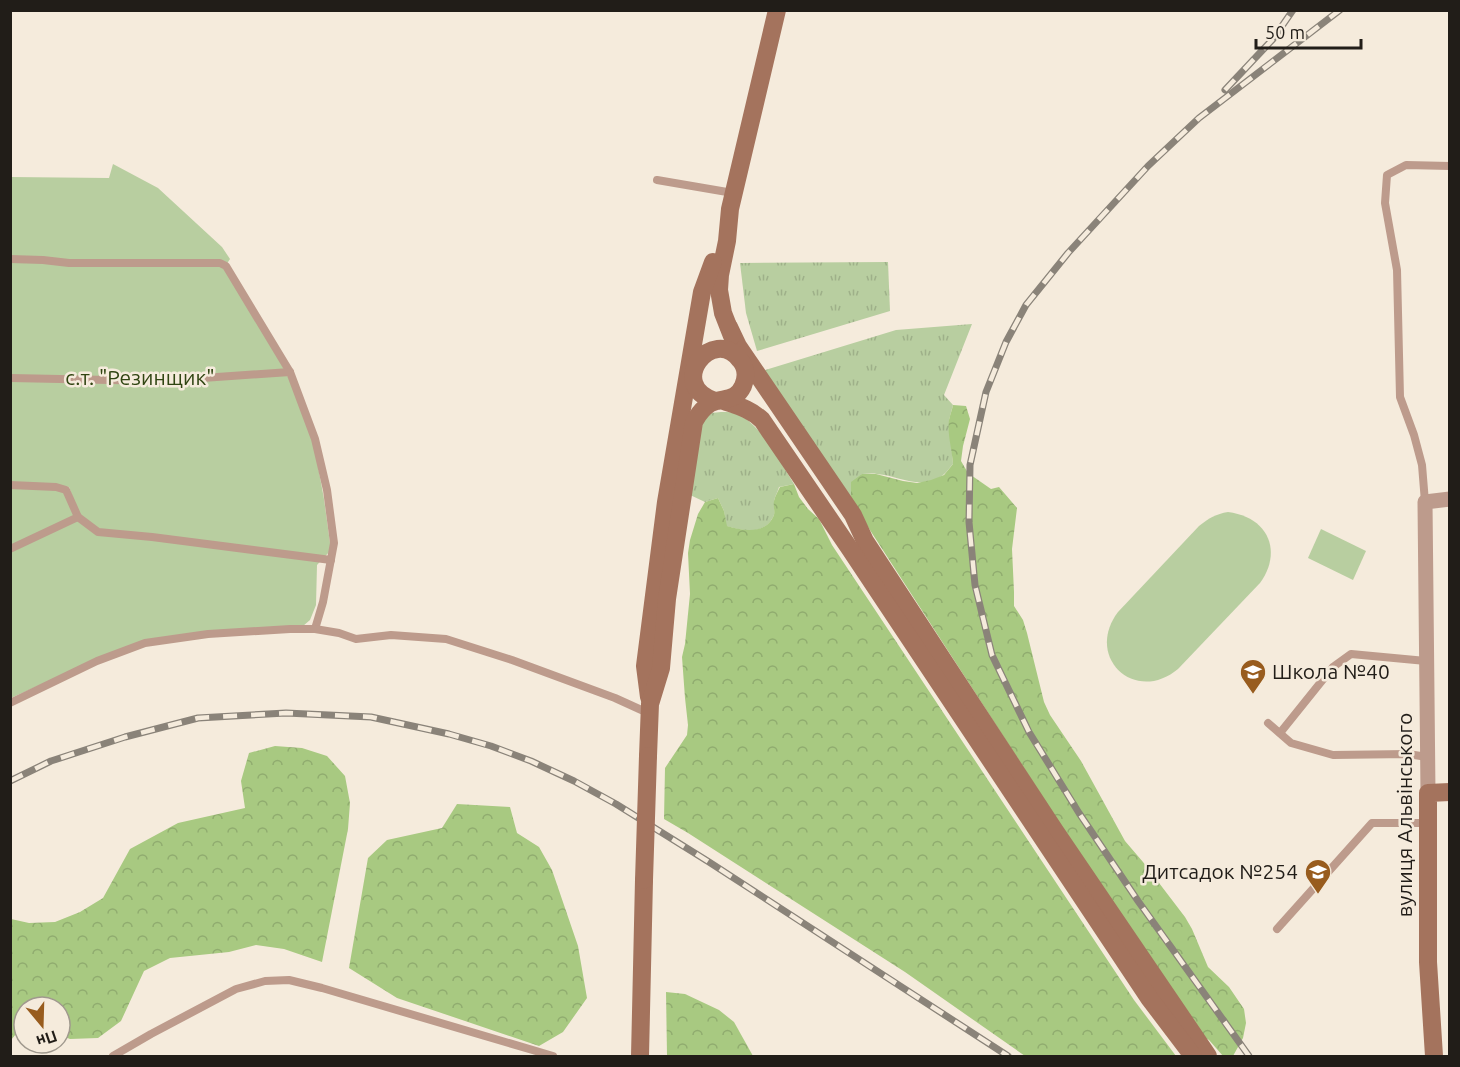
<svg xmlns="http://www.w3.org/2000/svg" width="1460" height="1067" viewBox="0 0 1460 1067" font-family="Ubuntu,sans-serif">
	<style>
		.grass { fill: url(#grass-tufts) }
		.forest { fill: url(#forest-crowns) }
		.garden { fill: #b8cea0 }
		.lines { fill: none; stroke-linecap: round; stroke-linejoin: round }
		.lane { stroke: #bd9b8c; stroke-width: 8 }
		.street { stroke: #bd9b8c; stroke-width: 15 }
		.secondary { stroke: #a4735d; stroke-width: 18 }
		.rail-casing { stroke: #8a8379; stroke-width: 7 }
		.rail { stroke: #f5ebdc; stroke-width: 4.5; stroke-dasharray: 14; stroke-linecap: butt }
		.secondary-bridge { stroke: #a4735d; stroke-width: 18 }
		.labels { text-anchor: middle; stroke-width: 5; stroke-linejoin: round; paint-order: stroke }
		.park-label { font-size: 21px; fill: #304512; stroke: #f5ebdc }
		.poi-label { font-size: 21px; fill: #211d18; stroke: #f5ebdc; text-anchor: start }
		.street-label { font-size: 21px; fill: #211d18; stroke: #f5ebdc }
	</style>
	<defs>
		<pattern id="grass-tufts" width="24" height="20" patternUnits="userSpaceOnUse" patternTransform="scale(1.5)"><rect width="24" height="20" fill="#b8cea0"/><path d="M3 7l-1-3M5 7V3M7 7l1-3M15 17l-1-3M17 17v-4M19 17l1-3" fill="none" stroke="#9eb089"/></pattern>
		<pattern id="forest-crowns" width="20" height="18" patternUnits="userSpaceOnUse" patternTransform="scale(1.5)"><rect width="20" height="18" fill="#a8c981"/><path d="M2 6a3 3 0 1 1 6 0M12 15a3 3 0 1 1 6 0" fill="none" stroke="#90ac6f"/></pattern>
	</defs>
	<rect width="100%" height="100%" fill="#f5ebdc"/>
	<g class="grass">
		<path d="M888,262L890,311L757,351L746,313L740,263Z"/>
		<path d="M972,324L944,395L953,405L949,420L953,464C950,467 947,472 943,475C921,491 900,476 877,474C872,473 867,474 862,474L851,497L762,371L896,330Z"/>
		<path d="M721,412C729,412 736,412 743,417C765,431 780,462 794,484L779,487C778,491 775,496 774,501C774,506 775,511 774,515C765,536 743,531 726,526L724,511L718,498L705,502L688,494L700,422L711,413Z"/>
	</g>
	<g class="forest">
		<path d="M953,405L966,406L970,419L963,446L961,461L968,473L991,489L999,487L1017,508L1012,549L1014,592V606L1023,620L1027,633L1044,702L1050,715L1081,761L1125,841L1143,862L1185,917L1192,929L1208,967L1229,987L1244,1009L1246,1023L1243,1038L1233,1056H1223L1209,1040L1194,1031L857,510L851,497V482L862,474H876L903,481L917,483L931,480L944,475L953,464C952,449 947,434 949,420C950,415 952,410 953,405Z"/>
		<path d="M794,484L799,497L808,509L819,519L832,545L1134,1000L1176,1056H1025L905,972L688,833L664,819L665,768L687,735L688,725L685,698L682,657L685,644L690,594L688,553L690,540L698,514L705,502L718,498L724,511L727,526C743,531 766,535 774,515C775,510 773,506 774,501C775,496 778,491 780,487Z"/>
		<path d="M275,746L302,748L327,756L345,776L350,803L348,829L322,962L284,949L256,945L229,952L170,958L144,971L121,1021L98,1038L70,1039L60,1035V1007H24V1032L16,1034L11,1040V919L29,923L55,922L80,912L103,898L130,849L178,823L245,808L241,781L249,753Z"/>
		<path d="M457,804L510,807L517,833L539,847L552,870L578,946L587,998L563,1032L539,1046L397,998L349,968L368,858L387,840L442,828Z"/>
		<path d="M666,992L685,994L719,1010L734,1022L753,1056H667Z"/>
	</g>
	<g class="garden">
		<path d="M113,164L158,188L222,247L230,259L224,268L276,353L291,383L312,434L324,499L331,550L317,565L316,605L310,620L303,626L208,633L111,653L11,698L10,550L39,537L78,512L69,487L49,484L11,483V177L109,178Z"/>
		<path d="M10,488H54L64,492L76,517L11,548Z"/>
		<path d="M1228,512C1268,517 1283,551 1260,583L1178,669C1135,705 1084,657 1118,612L1199,526C1209,518 1216,514 1228,512Z"/>
		<path d="M1321,529L1366,551L1353,580L1308,558Z"/>
	</g>
	<g class="lines">
		<g class="lane">
			<path d="M657,180L733,193"/>
			<path d="M10,259L43,260L69,263H220L226,266L290,372L315,439L327,490L334,543L323,602L315,629"/>
			<path d="M10,378L160,381L290,372"/>
			<path d="M10,485L56,487L66,490L78,517L98,532L152,537L331,560"/>
			<path d="M1425,502L1422,465L1414,435L1400,397L1397,270L1385,203L1387,175L1406,165L1450,166"/>
			<path d="M10,549L78,517"/>
			<path d="M10,703L97,661L145,643L208,634L290,629H315L339,633L356,639L391,635L446,639L512,660L615,698L648,713"/>
			<path d="M1268,723L1291,743L1333,755L1408,754L1427,757"/>
			<path d="M1280,733L1333,667L1351,654L1426,661"/>
			<path d="M1277,929L1372,823H1428"/>
			<path d="M113,1056L151,1034L236,989L265,981L289,980L322,988L553,1056"/>
		</g>
		<path class="street" d="M1428,793L1425,502L1450,499"/>
		<g class="secondary">
			<path d="M729,327L738,346L853,515L865,541L1055,831L1208,1056"/>
			<path d="M732,336L723,313L719,290L720,275L727,241L730,209L777,10"/>
			<path d="M724,401C738,406 750,409 762,420L850,549L1149,998L1193,1056"/>
			<path d="M649,697L645,666L666,502L702,292L713,262"/>
			<path d="M648,756L650,704L661,668L667,599L694,422C699,413 706,403 717,401C728,398 737,399 743,386C747,377 746,367 740,360C713,324 665,385 715,401"/>
			<path d="M640,1056L644,880"/>
			<path d="M1434,1056L1428,962V793L1450,792"/>
		</g>
		<g class="rail-casing">
			<g id="rail">
				<path d="M1225,90L1273,39L1293,10"/>
				<path d="M10,781L51,761L125,737L198,718L286,713L371,717L449,734L491,746L531,761L574,781L616,804L709,862L1008,1056"/>
				<path d="M1249,1056L1138,901L1079,813L1029,732L992,655L975,585L969,522L970,465L986,392L1006,342L1026,305L1068,253L1148,166L1199,118L1340,10"/>
			</g>
		</g>
		<use href="#rail" class="rail"/>
		<path class="secondary-bridge" d="M644,880L648,756"/>
	</g>
	<defs>
		<g id="school-pin" transform="scale(1.35)"><path d="M0 17L-7.5 6A9.5 9.5 0 1 1 7.5 6Z" fill="#985c1e" stroke="#f5ebdc"/><path d="M0-5L7-2L0 1L-7-2ZM-4 1L0 2.5L4 1V4Q0 6-4 4Z" fill="#fff"/></g>
	</defs>
	<g fill-rule="evenodd">
		<use href="#school-pin" x="1253" y="672"/>
		<use href="#school-pin" x="1318" y="872"/>
	</g>
	<g class="labels">
		<g class="park-label">
			<text x="140" y="385">с.т. "Резинщик"</text>
		</g>
		<g class="poi-label">
			<text x="1272" y="679">Школа №40</text>
			<text x="1298" y="879" text-anchor="end">Дитсадок №254</text>
		</g>
		<g class="street-label">
			<text transform="translate(1405 815) rotate(-90)" y="7">вулиця Альвінського</text>
		</g>
	</g>
	<rect width="1460" height="1067" fill="none" stroke="#211d18" stroke-width="24"/>
	<g transform="translate(42 1025) rotate(161)"><circle r="28" fill="#f5ebdc" stroke="#a0998e" stroke-width="1.5"/>
	<path d="M0-4.5L10 22L0 15L-10 22Z" fill="#985c1e"/>
	<text y="-9" font-size="16" font-weight="bold" text-anchor="middle" fill="#211d18">Пн</text>
	</g>
	<path d="M1256 39v9h105v-9" fill="none" stroke="#211d18" stroke-width="3"/>
	<text x="1265" y="39" font-size="18" fill="#211d18" stroke="#f5ebdc" stroke-width="4.5" paint-order="stroke">50 m</text>
</svg>
